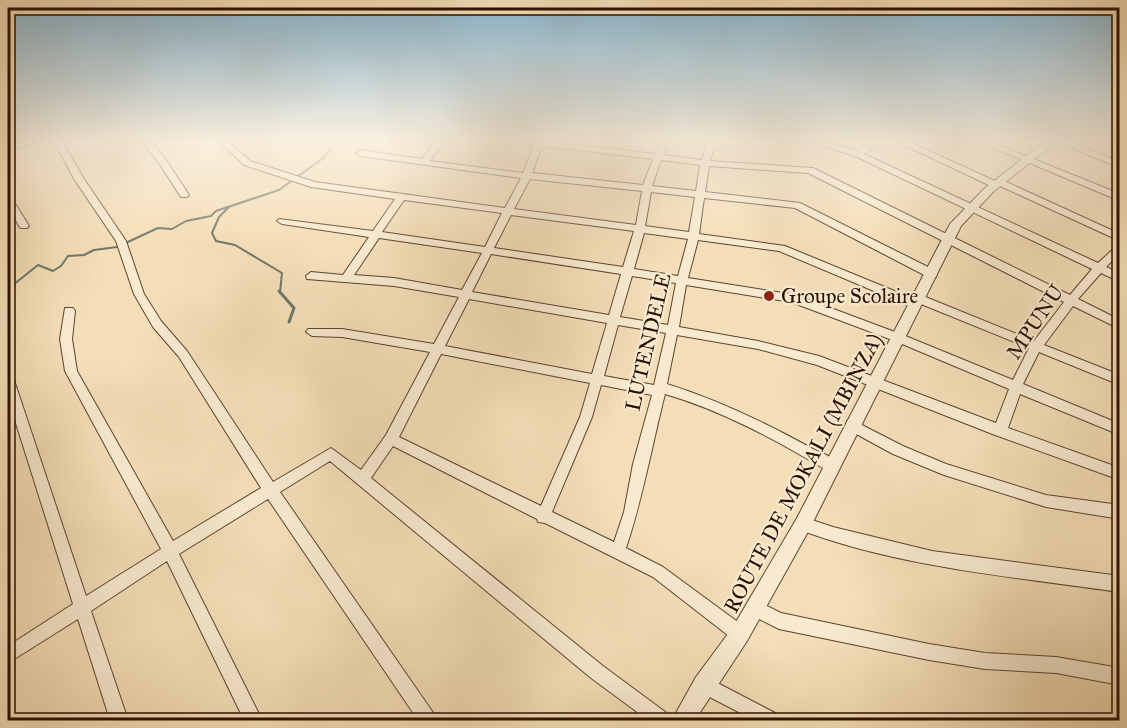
<svg xmlns="http://www.w3.org/2000/svg" width="1127" height="728" viewBox="0 0 1127 728" font-family="'IM FELL Great Primer',serif">
	<style>
		.lines { fill: none; stroke-linecap: round; stroke-linejoin: round }
		.stream-far1 { stroke: #6e776b; stroke-width: 2 }
		.stream { stroke: #6e776b; stroke-width: 3 }
		.minor-casing { stroke: #5c432e; stroke-width: 2 }
		.tertiary-casing { stroke: #5c432e; stroke-width: 2 }
		.minor { fill: #f8ead0; fill-rule: evenodd }
		.tertiary { fill: #f8ead0; fill-rule: evenodd }
		.poi-dot { fill: #8f2418; stroke: #f8ead0; stroke-width: 2 }
		.labels { text-anchor: middle; stroke-width: 4.5; stroke-linejoin: round; paint-order: stroke }
		.poi-label { font-size: 21px; fill: #2a0f01; stroke: #f8ead0; text-anchor: start }
		.street-label { font-size: 21px; fill: #2a0f01; stroke: #f8ead0 }
	</style>
	<rect width="100%" height="100%" fill="#f4deb7"/>
	<filter id="stains"><feTurbulence type="fractalNoise" baseFrequency=".00333" numOctaves="4"/><feColorMatrix values="0 0 0 0 .2 0 0 0 0 .09 0 0 0 0 .02 0 0 0 .5 -.17"/></filter>
	<radialGradient id="worn" r=".72"><stop offset=".6" stop-color="#630" stop-opacity="0"/><stop offset="1" stop-color="#630" stop-opacity=".3"/></radialGradient>
	<g class="lines">
		<g class="stream-far1">
			<path d="M229,207L219,217L212,233L216,241L235,245L282,273L280,292"/>
			<path d="M8,289L38,265L53,271L61,266L68,256L84,255L94,250L117,247L158,228L172,229L186,221L211,216L216,211L279,190L322,159L331,149L324,141"/>
		</g>
		<path class="stream" d="M279,291L294,308L289,322"/>
		<g class="minor-casing">
			<g id="minor">
				<path d="M26,141H39L8,152V147Z"/>
				<path d="M54,141H62L84,179L126,241L144,294L161,321L187,351L273,482L331,448L361,470L386,435L430,352L342,337L312,336L306,332L308,329H342L434,344L459,297L394,286L307,279L306,276L311,272L343,275L369,237L282,224L277,221L279,219L373,231L395,199L311,187L244,165L219,141H228L250,161L315,182L505,208L521,178L360,156L356,153L360,150L422,159L435,141H444L430,161L523,173L534,145L518,141H545L655,154L660,141H668L663,155L702,160L708,141H716L710,161L813,168L1070,295L1092,269L855,156L808,141H826L857,151L870,141H880L864,154L1098,263L1120,243V253L1106,267L1120,273V282L1101,273L1078,299L1120,320V329L1073,306L1044,345L1120,375V385L1039,352L1023,384L1120,424V435L1020,394L1008,428L1120,468V480L995,435L817,365L758,349L677,335L667,384C718,400 766,423 813,449C822,453 836,458 840,467L838,471L833,473L828,471C776,440 723,411 665,394C652,445 643,498 626,548L663,567L746,628L748,634L746,640L740,642L734,640L653,577L545,523L538,522L537,519L393,446L371,478L603,666L668,714L671,720H648L591,678L330,461L280,492L434,714L437,720H418L268,499L179,554L262,720H244L167,561L91,611L128,720H110L78,619L8,663V646L73,604L8,398V375L12,377L14,380L86,596L161,549L65,371L60,339L65,308H73L75,311L72,339L77,371L173,541L261,488L179,357L153,327L134,294L116,241L74,179ZM542,146L653,159L643,185L532,173ZM661,160L700,165L696,191L652,186ZM709,166L808,173L1064,302L1034,341L923,296L919,295L914,299L785,246L699,234L704,198L795,208L928,277H936L937,274L936,271L800,203L705,192ZM530,179L642,191L636,225L514,209ZM651,192L695,197L689,232L645,226ZM404,200L502,213L485,247L382,232ZM511,215L634,231L623,267L494,248ZM644,233L688,239L678,276L634,269ZM379,238L482,253L462,290L394,278L354,275ZM698,240L779,251L912,307L916,308L921,304L1029,348L1013,380L903,335L796,295L688,278ZM491,254L621,274L609,315L472,292ZM632,276L676,283L668,325L620,317ZM686,285L791,302L895,341L1009,389L996,423L819,356L758,341L679,327ZM469,299L607,323L592,374L445,346ZM618,325L666,333L654,385L604,376ZM441,354L590,383L580,417L541,506L399,437ZM601,385L652,395L633,464L624,512L614,542L552,512L592,417Z"/>
				<path d="M142,141H151L166,160L189,195L187,197H181L159,163Z"/>
				<path d="M896,141H907L995,181L1002,180L1120,234V241L1000,186L993,187Z"/>
				<path d="M977,141H989L1120,194V201Z"/>
				<path d="M1055,141H1067L1120,162V168Z"/>
				<path d="M8,196L11,197L29,226L27,228H21L19,226L8,206Z"/>
				<path d="M852,420L903,446L946,464L1046,495L1120,505V519L1046,507L944,475L893,454L847,429L846,425L847,421Z"/>
				<path d="M803,517L833,527L932,551L1120,576V592C1014,577 897,567 798,529L796,524L798,519Z"/>
				<path d="M755,600L781,613L929,644L985,653L1056,657L1120,668V685L1056,673L985,669L929,660L779,629L749,614L747,608L749,602Z"/>
				<path d="M704,676L777,714L780,720H754L698,691L695,685L698,679Z"/>
			</g>
		</g>
		<g class="tertiary-casing">
			<path id="tertiary" d="M1045,141H1057L993,192L961,226L809,530L747,641L695,720H672L696,677L733,627L797,518L950,224L985,188Z"/>
		</g>
		<use href="#minor" class="minor"/>
		<use href="#tertiary" class="tertiary"/>
	</g>
	<linearGradient id="sky" x2="0" y2="1"><stop stop-color="#89b7d2"/><stop offset="0.58" stop-color="#faf0df"/><stop offset="1" stop-color="#faf0df" stop-opacity="0"/></linearGradient>
	<rect width="1127" height="243" fill="url(#sky)"/>
	<circle class="poi-dot" cx="769" cy="296" r="6"/>
	<g class="labels">
		<g class="poi-label">
			<text x="781" y="303">Groupe Scolaire</text>
		</g>
		<g class="street-label">
			<text transform="translate(1035 322) rotate(-56)" y="7">MPUNU</text>
			<text transform="translate(648 342) rotate(-77)" y="7">LUTENDELE</text>
			<text transform="translate(803 473) rotate(-62)" y="7">ROUTE DE MOKALI (MBINZA)</text>
		</g>
	</g>
	<rect width="1127" height="728" fill="none" stroke="#f4deb7" stroke-width="30"/>
	<rect x="9" y="9" width="1109" height="710" fill="none" stroke="#2a0f01" stroke-width="3"/>
	<rect x="15" y="15" width="1097" height="698" fill="none" stroke="#2a0f01" stroke-width="1.5"/>
	<rect width="100%" height="100%" filter="url(#stains)"/>
	<rect width="100%" height="100%" fill="url(#worn)"/>
</svg>
